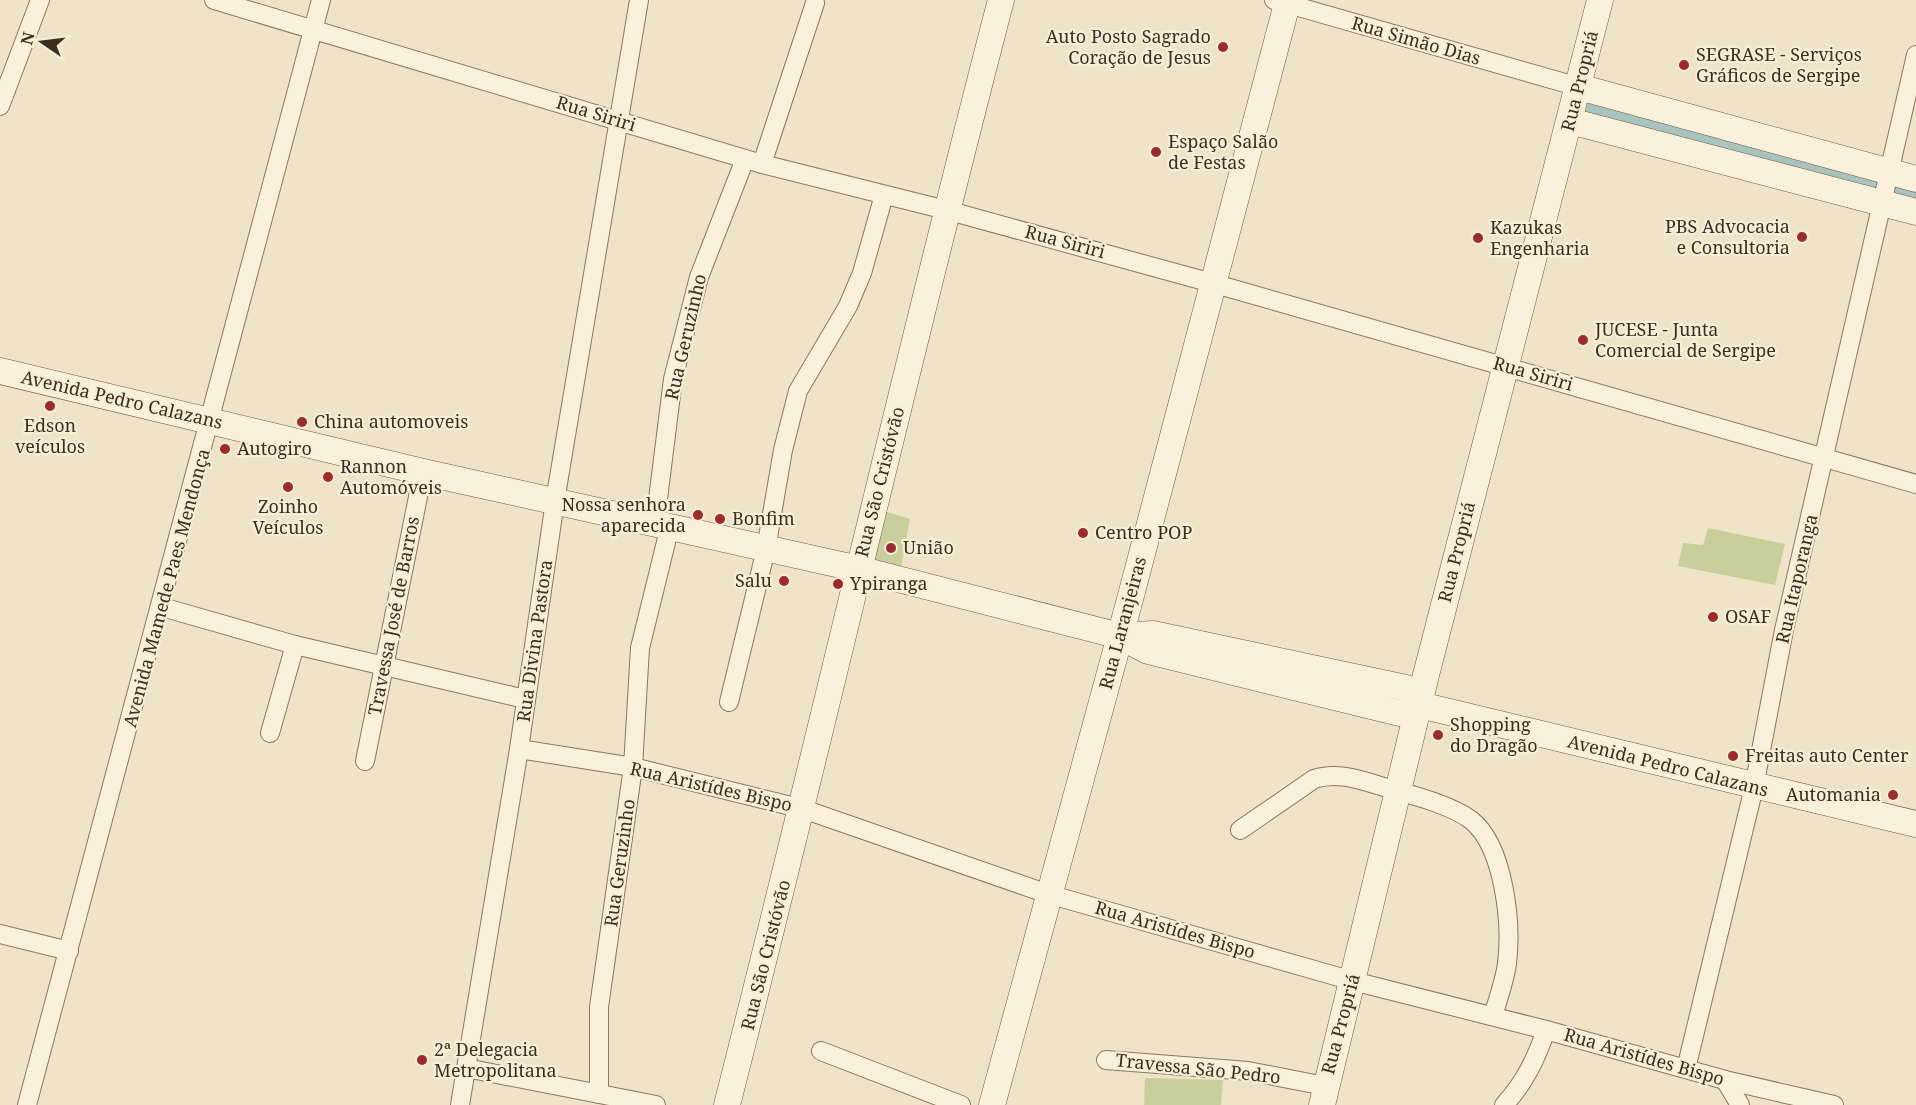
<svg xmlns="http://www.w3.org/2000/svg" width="1916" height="1105" viewBox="0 0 1916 1105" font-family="'Noto Serif',serif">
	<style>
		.green { fill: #c9cf9b }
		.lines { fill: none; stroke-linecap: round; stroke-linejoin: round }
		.canal { stroke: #a9c4bc; stroke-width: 16 }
		.street-casing { stroke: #8d765c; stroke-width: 20 }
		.secondary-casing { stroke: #6f573f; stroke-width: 27 }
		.street { stroke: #faf1dc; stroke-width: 18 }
		.secondary { stroke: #faf1dc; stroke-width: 26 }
		.poi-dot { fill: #9e2a2b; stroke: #f7eed8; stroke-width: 2 }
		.labels { text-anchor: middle; stroke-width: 4.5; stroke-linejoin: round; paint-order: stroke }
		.poi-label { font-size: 18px; fill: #3d2e20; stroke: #f7eed8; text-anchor: start }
		.street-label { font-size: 18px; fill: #3d2e20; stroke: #f7eed8 }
	</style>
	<rect width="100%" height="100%" fill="#f0e4c8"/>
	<g class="green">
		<path d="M884,511L910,519L901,567L872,559Z"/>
		<path d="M1708,528L1785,544L1775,585L1678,566L1683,543L1703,545Z"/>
		<path d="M1145,1078L1223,1080L1221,1105H1144Z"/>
	</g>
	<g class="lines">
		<path class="canal" d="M1587,110L1916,196"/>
		<g class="street-casing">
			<g id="street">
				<path d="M214,0L762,164L946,210L1212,283L1916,484"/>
				<path d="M1274,0L1579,87"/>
				<path d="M0,106L40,0"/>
				<path d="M762,164L815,3"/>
				<path d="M655,523L673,379L699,277L745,159"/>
				<path d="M162,607L295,645L525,699"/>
				<path d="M729,702L766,549L783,450L798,391L848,306L862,273L884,195"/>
				<path d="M270,733L295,645"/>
				<path d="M519,749L633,767L803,809L1048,894L1353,981L1546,1030L1725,1080L1834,1105"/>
				<path d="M365,761L423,472"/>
				<path d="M1240,830L1314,779C1340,770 1368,783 1394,790C1416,796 1453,806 1471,820C1504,846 1512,923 1507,963C1505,980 1498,999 1493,1016"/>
				<path d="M0,934L69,951"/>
				<path d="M821,1051L961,1105"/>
				<path d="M1106,1060L1248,1071L1325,1086"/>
				<path d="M466,1068L656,1105"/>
				<path d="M1686,1069L1754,787L1784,630L1916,55"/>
				<path d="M1725,1080L1740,1105"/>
				<path d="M599,1094V1007L633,767L640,648L670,526"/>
				<path d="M27,1105L321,0"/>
				<path d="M460,1105L519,749L555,501L639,0"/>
				<path d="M1504,1105C1525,1082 1536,1059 1546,1030"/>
			</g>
		</g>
		<g class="secondary-casing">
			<g id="secondary">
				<path d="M1579,87L1916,179"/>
				<path d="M1570,121L1916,212"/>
				<path d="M0,371L423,472L859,569L1120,636L1153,634L1406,688L1420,705"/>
				<path d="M1125,639L1148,651L1399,713L1420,705L1916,824"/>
				<path d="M727,1105C821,737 905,367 1001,0"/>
				<path d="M992,1105L1129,603L1288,0"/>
				<path d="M1322,1105L1426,675L1600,0"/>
			</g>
		</g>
		<use href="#street" class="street"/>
		<use href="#secondary" class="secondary"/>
	</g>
	<g class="poi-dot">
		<circle cx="1223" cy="47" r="6"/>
		<circle cx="1684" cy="65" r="6"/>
		<circle cx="1156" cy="152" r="6"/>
		<circle cx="1802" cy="237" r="6"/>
		<circle cx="1478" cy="238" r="6"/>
		<circle cx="1583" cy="340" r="6"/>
		<circle cx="50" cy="406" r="6"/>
		<circle cx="302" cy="422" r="6"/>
		<circle cx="225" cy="449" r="6"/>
		<circle cx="328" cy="477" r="6"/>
		<circle cx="288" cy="487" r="6"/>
		<circle cx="698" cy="515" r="6"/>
		<circle cx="720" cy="519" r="6"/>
		<circle cx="1083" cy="533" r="6"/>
		<circle cx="891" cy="548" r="6"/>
		<circle cx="784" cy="581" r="6"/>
		<circle cx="838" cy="584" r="6"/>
		<circle cx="1713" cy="617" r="6"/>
		<circle cx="1438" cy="735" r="6"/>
		<circle cx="1733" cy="756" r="6"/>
		<circle cx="1893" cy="795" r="6"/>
		<circle cx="422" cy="1060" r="6"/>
	</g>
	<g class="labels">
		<g class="poi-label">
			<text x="1211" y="43" text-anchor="end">Auto Posto Sagrado<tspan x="1211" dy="21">Coração de Jesus</tspan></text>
			<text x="1696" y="61">SEGRASE - Serviços<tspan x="1696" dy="21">Gráficos de Sergipe</tspan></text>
			<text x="1168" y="148">Espaço Salão<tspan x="1168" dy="21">de Festas</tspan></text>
			<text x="1790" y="233" text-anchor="end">PBS Advocacia<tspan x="1790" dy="21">e Consultoria</tspan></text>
			<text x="1490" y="234">Kazukas<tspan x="1490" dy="21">Engenharia</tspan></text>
			<text x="1595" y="336">JUCESE - Junta<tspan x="1595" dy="21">Comercial de Sergipe</tspan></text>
			<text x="314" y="428">China automoveis</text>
			<text x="50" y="432" text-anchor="middle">Edson<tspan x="50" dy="21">veículos</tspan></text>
			<text x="237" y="455">Autogiro</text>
			<text x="340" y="473">Rannon<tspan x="340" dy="21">Automóveis</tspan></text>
			<text x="686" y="511" text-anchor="end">Nossa senhora<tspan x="686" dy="21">aparecida</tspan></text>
			<text x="288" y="513" text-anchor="middle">Zoinho<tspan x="288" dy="21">Veículos</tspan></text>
			<text x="732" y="525">Bonfim</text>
			<text x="1095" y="539">Centro POP</text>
			<text x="903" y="554">União</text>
			<text x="772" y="587" text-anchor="end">Salu</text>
			<text x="850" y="590">Ypiranga</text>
			<text x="1725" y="623">OSAF</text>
			<text x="1450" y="731">Shopping<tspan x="1450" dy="21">do Dragão</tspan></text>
			<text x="1745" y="762">Freitas auto Center</text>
			<text x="1881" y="801" text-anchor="end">Automania</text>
			<text x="434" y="1056">2ª Delegacia<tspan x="434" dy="21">Metropolitana</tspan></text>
		</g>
		<g class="street-label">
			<text transform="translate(1416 41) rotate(16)" y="6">Rua Simão Dias</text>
			<text transform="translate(1580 81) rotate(-76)" y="6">Rua Propriá</text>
			<text transform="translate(596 114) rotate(17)" y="6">Rua Siriri</text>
			<text transform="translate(1065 242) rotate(15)" y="6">Rua Siriri</text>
			<text transform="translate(686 337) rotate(-77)" y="6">Rua Geruzinho</text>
			<text transform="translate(1533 374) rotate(16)" y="6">Rua Siriri</text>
			<text transform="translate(122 400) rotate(13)" y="6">Avenida Pedro Calazans</text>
			<text transform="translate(880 482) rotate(-76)" y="6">Rua São Cristóvão</text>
			<text transform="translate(1457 552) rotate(-76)" y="6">Rua Propriá</text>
			<text transform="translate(1797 579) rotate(-77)" y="6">Rua Itaporanga</text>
			<text transform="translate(167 588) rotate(-75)" y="6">Avenida Mamede Paes Mendonça</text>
			<text transform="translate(394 616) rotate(-79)" y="6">Travessa José de Barros</text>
			<text transform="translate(1123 623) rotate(-75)" y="6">Rua Laranjeiras</text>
			<text transform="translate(535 641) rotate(-82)" y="6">Rua Divina Pastora</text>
			<text transform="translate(1668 766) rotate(14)" y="6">Avenida Pedro Calazans</text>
			<text transform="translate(711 787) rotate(13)" y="6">Rua Aristídes Bispo</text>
			<text transform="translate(620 863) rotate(-82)" y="6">Rua Geruzinho</text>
			<text transform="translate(1175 930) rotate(16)" y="6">Rua Aristídes Bispo</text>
			<text transform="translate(766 955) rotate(-76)" y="6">Rua São Cristóvão</text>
			<text transform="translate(1341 1024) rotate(-75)" y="6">Rua Propriá</text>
			<text transform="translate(1644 1057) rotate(16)" y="6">Rua Aristídes Bispo</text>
			<text transform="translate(1198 1069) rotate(6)" y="6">Travessa São Pedro</text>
		</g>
	</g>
	<g transform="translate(42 42) rotate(284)" stroke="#f7eed8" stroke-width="4.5" paint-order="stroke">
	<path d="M0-4.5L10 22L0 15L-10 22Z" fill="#3d2e20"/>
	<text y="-9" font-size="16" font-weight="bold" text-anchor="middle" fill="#3d2e20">N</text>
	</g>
</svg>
